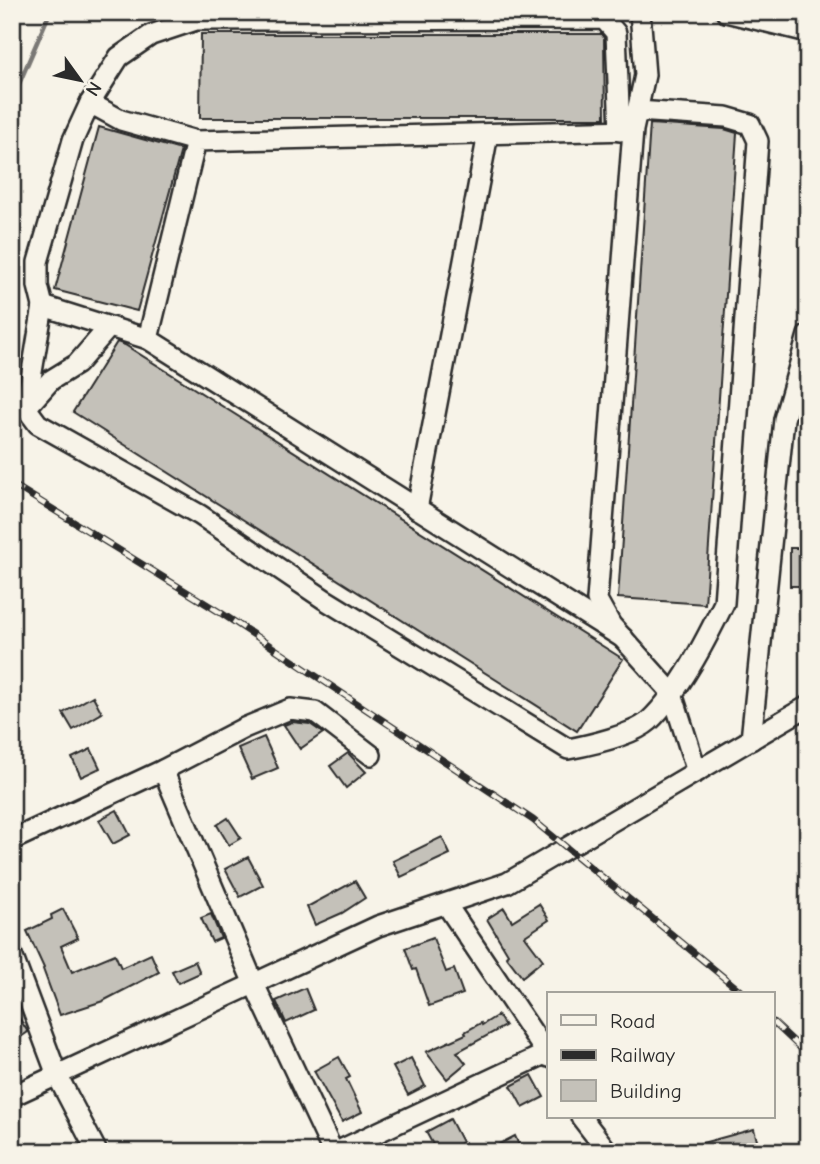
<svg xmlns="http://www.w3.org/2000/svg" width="820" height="1164" viewBox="0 0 820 1164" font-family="'Comic Neue',sans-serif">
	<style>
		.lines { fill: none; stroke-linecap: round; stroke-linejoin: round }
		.stream { stroke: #7a7874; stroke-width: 4.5 }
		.building { fill: #c4c1b9; stroke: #2b2b2b; stroke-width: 2 }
		.minor-casing { stroke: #2b2b2b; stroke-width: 24 }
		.minor { stroke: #f7f3e8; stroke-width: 19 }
		.rail-casing { stroke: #2b2b2b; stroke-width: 7 }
		.rail { stroke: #f7f3e8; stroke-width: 4.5; stroke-dasharray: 13; stroke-linecap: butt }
	</style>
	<rect width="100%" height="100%" fill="#f7f3e8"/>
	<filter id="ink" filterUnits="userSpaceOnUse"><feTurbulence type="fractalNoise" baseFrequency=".0143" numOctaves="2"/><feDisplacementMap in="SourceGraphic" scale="14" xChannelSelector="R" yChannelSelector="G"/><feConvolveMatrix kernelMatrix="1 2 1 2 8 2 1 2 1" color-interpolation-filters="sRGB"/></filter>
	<g filter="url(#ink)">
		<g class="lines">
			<path class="stream" d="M12,100L50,12"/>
		</g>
		<g class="building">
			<path d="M201,34H601L604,38L605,118H200Z"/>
			<path d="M650,124L724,129L737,133L705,604L618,598Z"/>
			<path d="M99,127L181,150L137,311L55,290Z"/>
			<path d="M117,342L125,345L623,659L577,731L73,412Z"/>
			<rect x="790" y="548" width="18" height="38"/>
			<path d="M93,696L102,713L73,730L63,713Z"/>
			<path d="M292,722L310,724L323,733L300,749L284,725Z"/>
			<path d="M264,737L278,768L252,779L238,748Z"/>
			<path d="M91,749L100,768L81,777L72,758Z"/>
			<path d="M348,753L366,772L346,788L330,766Z"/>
			<path d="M117,810L130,835L113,844L99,820Z"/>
			<path d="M228,818L241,838L229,845L217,825Z"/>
			<path d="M442,837L450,854L401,877L393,861Z"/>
			<path d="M248,857L263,885L240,897L225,869Z"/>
			<path d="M355,881L365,898L342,913L315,925L307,907Z"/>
			<path d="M539,904L549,920L525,936L543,960L522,977L506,956L508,954L487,919L504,908L512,921Z"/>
			<path d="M63,909L78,938L61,946L72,972L115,954L121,968L151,954L159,972L103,1001L60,1015L43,969L44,968L27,931L52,919L51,915Z"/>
			<path d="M211,914L221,938L212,942L201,918Z"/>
			<path d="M433,938L446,972L454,969L463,994L429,1006L416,969L413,970L405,948Z"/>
			<path d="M195,961L200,973L178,983L172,971Z"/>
			<path d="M305,988L314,1010L286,1023L276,1001Z"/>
			<path d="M12,1007L28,1032L12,1043Z"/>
			<path d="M498,1015L505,1026L457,1052L466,1063L447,1079L426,1052L466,1034L465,1032L481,1023L482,1025Z"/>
			<path d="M339,1057L350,1077L346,1079L362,1112L342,1122L314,1071Z"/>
			<path d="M411,1058L425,1086L408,1095L393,1067Z"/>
			<path d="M532,1075L544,1097L523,1108L511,1086Z"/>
			<path d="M450,1119L462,1142L445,1152H437L426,1132Z"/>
			<path d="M754,1129L760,1152H685L684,1148Z"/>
			<path d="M515,1136L522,1152H484Z"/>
		</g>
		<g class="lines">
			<g class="minor-casing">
				<g id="minor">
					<path d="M640,12L645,75L633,130L597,600L611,625L672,693L697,772"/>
					<path d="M726,12L808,32"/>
					<path d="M90,103L121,120L196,141"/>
					<path d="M620,131L616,33L604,19L196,20L151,35L119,57L90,103L73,140L38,262V286L43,306L26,408L38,424L200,515L324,599L568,749C589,745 633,735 649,721C679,693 706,640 724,603L758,141L750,124L726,117L637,111"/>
					<path d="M43,306L148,339"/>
					<path d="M26,408L51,380L77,364L109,327"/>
					<path d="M417,509L488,134"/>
					<path d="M623,638L148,339L196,141L632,130"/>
					<path d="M751,740L784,419L808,335"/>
					<path d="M163,770L254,984L333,1152"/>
					<path d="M12,840L163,770L244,728L290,709L315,712L371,755"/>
					<path d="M446,904L549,1057"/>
					<path d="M12,955L57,1075L97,1152"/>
					<path d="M12,1096L378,926L507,883L808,706"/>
					<path d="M581,1117L608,1152"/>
					<path d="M336,1152L547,1053"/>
				</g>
			</g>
			<use href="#minor" class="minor"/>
			<g class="rail-casing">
				<g id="rail">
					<path d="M12,484L221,613L533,820L744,994"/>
					<path d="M773,1022L808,1055"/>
				</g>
			</g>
			<use href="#rail" class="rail"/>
		</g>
	</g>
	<rect width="820" height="1164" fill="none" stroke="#f7f3e8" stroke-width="42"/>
	<rect x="21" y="21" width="778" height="1122" fill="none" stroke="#2b2b2b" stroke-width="2.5" filter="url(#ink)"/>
	<rect x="547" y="992" width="228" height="126" fill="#f7f3e8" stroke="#a5a39c" stroke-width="2"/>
	<rect x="561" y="1015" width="35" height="10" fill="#f7f3e8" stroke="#a5a39c" stroke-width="2"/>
	<text x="610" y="1028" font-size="21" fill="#2b2b2b">Road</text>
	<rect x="561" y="1050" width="35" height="10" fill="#2b2b2b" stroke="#a5a39c" stroke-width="2"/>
	<text x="610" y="1062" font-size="21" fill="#2b2b2b">Railway</text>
	<rect x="561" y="1080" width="35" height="21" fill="#c4c1b9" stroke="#a5a39c" stroke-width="2"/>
	<text x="610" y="1098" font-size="21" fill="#2b2b2b">Building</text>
	<g transform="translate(80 80) rotate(123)" stroke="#f7f3e8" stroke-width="5" paint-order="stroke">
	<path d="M0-5L12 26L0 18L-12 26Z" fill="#2b2b2b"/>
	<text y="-10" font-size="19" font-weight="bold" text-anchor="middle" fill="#2b2b2b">N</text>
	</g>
</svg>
